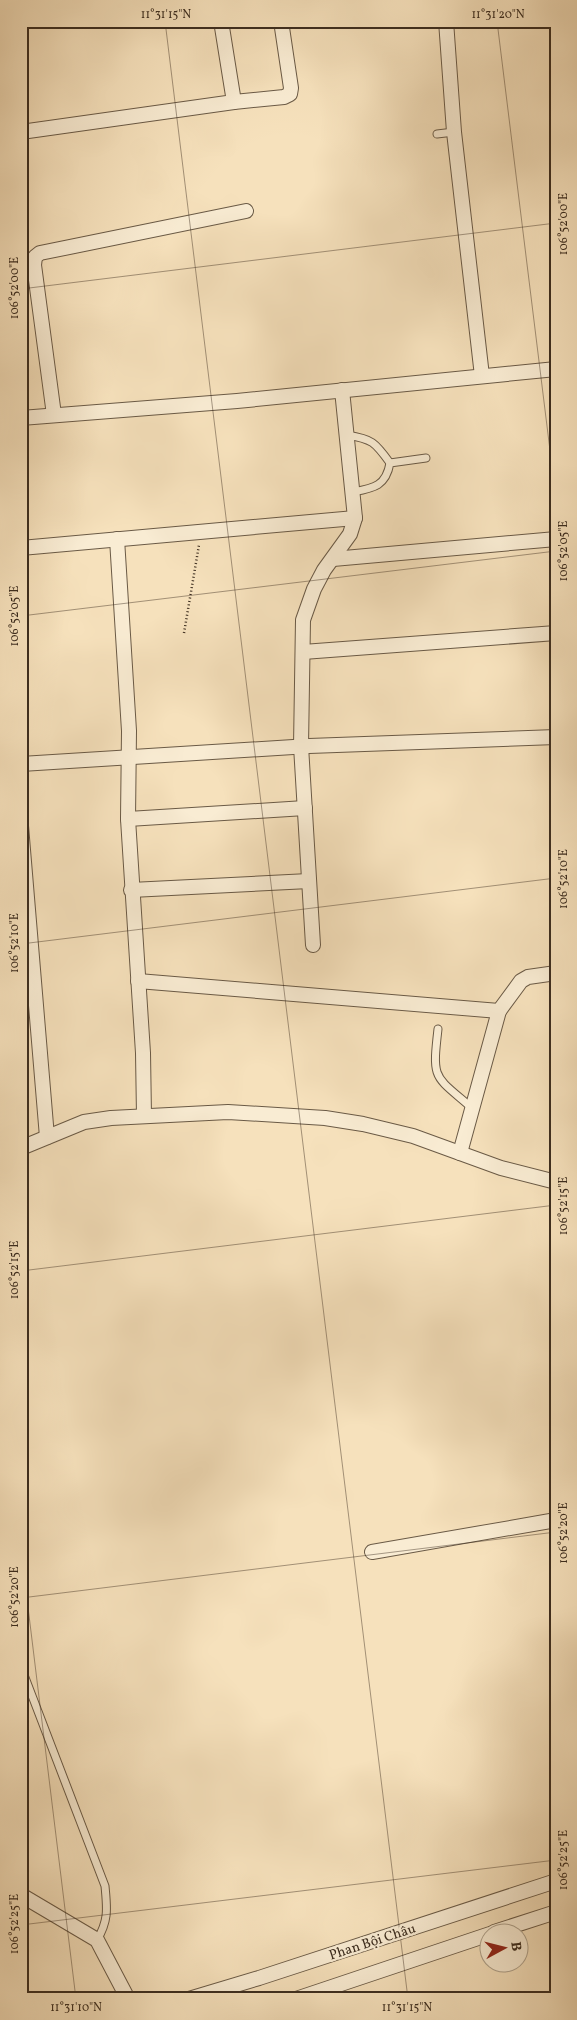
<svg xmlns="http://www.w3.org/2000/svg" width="577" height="2020" viewBox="0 0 577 2020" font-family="Vollkorn,serif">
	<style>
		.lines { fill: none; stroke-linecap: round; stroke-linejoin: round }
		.service-casing { stroke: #6a5a46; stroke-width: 9 }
		.minor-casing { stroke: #6a5a46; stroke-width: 16 }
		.path { stroke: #3c2d1f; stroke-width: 2.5; stroke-dasharray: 1 2.5; stroke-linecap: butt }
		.service { stroke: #f9ecd3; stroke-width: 7 }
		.minor { stroke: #f9ecd3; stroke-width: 14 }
		.ticks { fill: none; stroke: #3c2d1f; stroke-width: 1; stroke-opacity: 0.45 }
		.labels { text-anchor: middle; stroke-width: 4.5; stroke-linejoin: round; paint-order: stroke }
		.street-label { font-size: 14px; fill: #3c2d1f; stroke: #f9ecd3 }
		.neatline { fill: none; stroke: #3c2d1f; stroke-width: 2 }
		.ticks-label { font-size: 12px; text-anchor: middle; fill: #3c2d1f }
	</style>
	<rect width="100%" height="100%" fill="#f6e1bc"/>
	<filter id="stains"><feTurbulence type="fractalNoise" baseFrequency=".004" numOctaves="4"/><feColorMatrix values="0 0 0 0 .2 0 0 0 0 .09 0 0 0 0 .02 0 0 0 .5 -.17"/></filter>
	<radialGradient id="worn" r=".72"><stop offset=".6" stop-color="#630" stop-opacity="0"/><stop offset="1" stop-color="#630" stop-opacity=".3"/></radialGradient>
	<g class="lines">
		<g class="service-casing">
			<g id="service">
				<path d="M154,22L156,21"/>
				<path d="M437,134L454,132"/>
				<path d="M21,184L23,189"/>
				<path d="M347,435C372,439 375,442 390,463"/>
				<path d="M353,492C374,488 386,486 390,463L426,458"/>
				<path d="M438,1029C432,1081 434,1075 472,1108"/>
				<path d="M21,1667L105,1886C107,1908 109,1920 97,1940"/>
			</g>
		</g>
		<g class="minor-casing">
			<g id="minor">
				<path d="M446,21L454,132L482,376"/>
				<path d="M234,102L284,97L290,94L291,88L281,21"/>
				<path d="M21,132L234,102L221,21"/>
				<path d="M54,415L34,265L35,257L40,253L246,211"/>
				<path d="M21,418L237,401L556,369"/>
				<path d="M117,539L129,731L128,819L143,1053L144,1116"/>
				<path d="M21,548L355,518"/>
				<path d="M333,559L556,539"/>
				<path d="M303,652L556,633"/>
				<path d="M21,764L309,746L556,737"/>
				<path d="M128,819L305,808"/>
				<path d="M21,826L47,1137"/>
				<path d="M131,890L309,881"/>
				<path d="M313,945L301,746L303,620L314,589L324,570L350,534L355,518L342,390"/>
				<path d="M138,981L499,1011L521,981L528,977L556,973"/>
				<path d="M21,1148L84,1122L111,1118L228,1112L325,1118L363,1124L413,1136L501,1168L556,1182"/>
				<path d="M460,1153L499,1011"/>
				<path d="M372,1552L556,1520"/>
				<path d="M21,1895L97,1940L128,1999"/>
				<path d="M494,1932L556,1912"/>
				<path d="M189,1999L259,1978L556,1881"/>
				<path d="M296,1999L490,1934"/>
			</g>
		</g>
		<path class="path" d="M184,633L199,545"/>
		<use href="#service" class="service"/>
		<use href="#minor" class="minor"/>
	</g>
	<path class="ticks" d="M165,21L408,1999M497,21L556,499M21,289L556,223M21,616L556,551M21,944L556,878M21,1271L556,1205M21,1550L76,1999M21,1598L556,1532M21,1925L556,1860"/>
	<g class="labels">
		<g class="street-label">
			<text transform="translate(372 1941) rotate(-18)" y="5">Phan Bội Châu</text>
		</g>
	</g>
	<rect width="577" height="2020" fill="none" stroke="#f6e1bc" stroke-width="55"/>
	<g transform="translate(504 1948) rotate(83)"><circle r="24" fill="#f9ecd3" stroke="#ada08b"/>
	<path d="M0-4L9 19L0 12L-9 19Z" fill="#8f2418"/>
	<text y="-8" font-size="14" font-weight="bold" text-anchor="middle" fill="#3c2d1f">B</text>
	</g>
	<rect x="28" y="28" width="522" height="1964" class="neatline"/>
	<g class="ticks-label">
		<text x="166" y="18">11°31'15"N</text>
		<text x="498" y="18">11°31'20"N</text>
		<text transform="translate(563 224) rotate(-90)" y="4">106°52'00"E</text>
		<text transform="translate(14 288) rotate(-90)" y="4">106°52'00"E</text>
		<text transform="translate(563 551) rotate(-90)" y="4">106°52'05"E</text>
		<text transform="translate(14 616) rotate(-90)" y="4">106°52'05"E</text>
		<text transform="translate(563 879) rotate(-90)" y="4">106°52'10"E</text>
		<text transform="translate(14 943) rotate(-90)" y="4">106°52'10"E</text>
		<text transform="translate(563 1206) rotate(-90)" y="4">106°52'15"E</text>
		<text transform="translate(14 1270) rotate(-90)" y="4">106°52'15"E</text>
		<text transform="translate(563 1533) rotate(-90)" y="4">106°52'20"E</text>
		<text transform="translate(14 1597) rotate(-90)" y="4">106°52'20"E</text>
		<text transform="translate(563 1860) rotate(-90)" y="4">106°52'25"E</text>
		<text transform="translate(14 1924) rotate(-90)" y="4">106°52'25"E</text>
		<text x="76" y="2011">11°31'10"N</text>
		<text x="407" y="2011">11°31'15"N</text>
	</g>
	<rect width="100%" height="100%" filter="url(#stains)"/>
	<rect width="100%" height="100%" fill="url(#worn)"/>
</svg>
